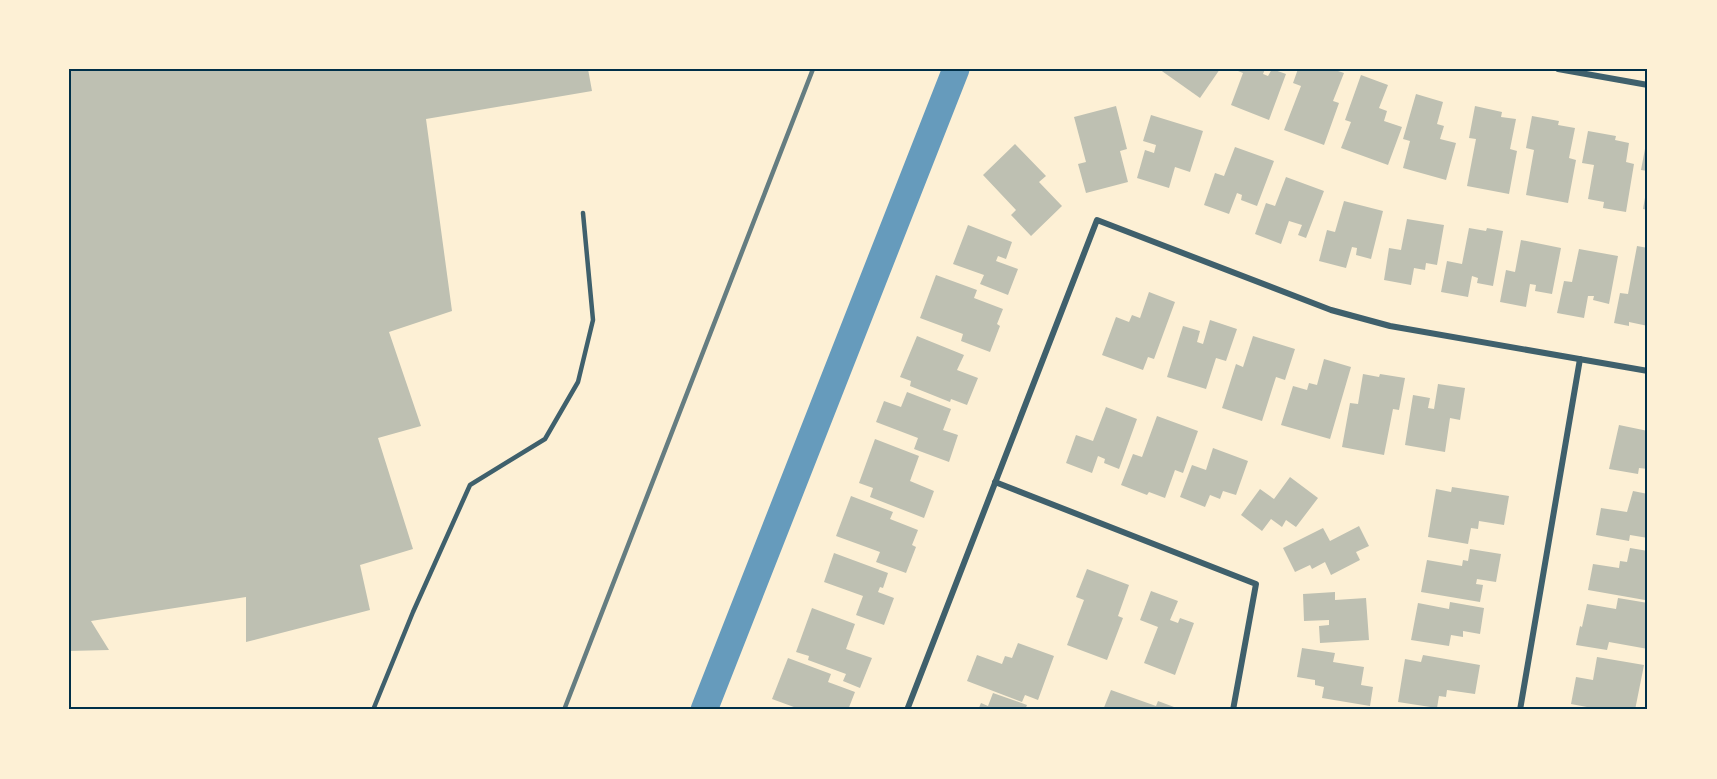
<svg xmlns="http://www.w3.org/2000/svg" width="1717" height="779" viewBox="0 0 1717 779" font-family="Commissioner,sans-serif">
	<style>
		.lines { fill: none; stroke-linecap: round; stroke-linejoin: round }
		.canal { stroke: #669bbc; stroke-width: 27 }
		.building { fill: #bec0b2 }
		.service { stroke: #3f606c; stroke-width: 4.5 }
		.minor { stroke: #3f606c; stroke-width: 6 }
		.rail { stroke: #657d81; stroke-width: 4.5 }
		.neatline { fill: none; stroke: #003049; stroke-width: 2 }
	</style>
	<rect width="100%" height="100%" fill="#fdf0d5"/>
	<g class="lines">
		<path class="canal" d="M704,710L956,69"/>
	</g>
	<g class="building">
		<path d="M69,69H588L592,91L426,119L452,311L389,332L421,426L378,438L413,549L360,565L370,610L246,642V597L91,621L109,650L69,651Z"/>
		<path d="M1159,69H1220L1200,98Z"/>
		<path d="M1233,69H1265L1263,74L1268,76L1272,69L1286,74L1269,120L1231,105L1243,73Z"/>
		<path d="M1298,69H1332L1344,73L1333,101L1339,103L1324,145L1284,130L1301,86L1293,83Z"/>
		<path d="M1361,75L1388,85L1379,108L1387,111L1384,121L1402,127L1388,165L1341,148L1351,122L1345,120Z"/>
		<path d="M1416,94L1443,102L1437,124L1444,126L1440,139L1456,143L1446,180L1403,168L1410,141L1403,139Z"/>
		<path d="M1116,106L1127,149L1120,151L1128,182L1086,193L1078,164L1086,162L1074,117Z"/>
		<path d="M1475,106L1502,112L1501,117L1516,119L1510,149L1517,151L1509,194L1467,186L1476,139L1469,138Z"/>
		<path d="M1151,115L1203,131L1190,172L1175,167L1169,188L1137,178L1145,150L1154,153L1156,145L1143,141Z"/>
		<path d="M1532,116L1559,121L1558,125L1575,128L1569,158L1576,160L1568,203L1526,195L1534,150L1526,148Z"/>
		<path d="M1588,131L1616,136L1615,140L1629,143L1626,162L1634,164L1626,212L1603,208L1604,202L1588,199L1594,165L1582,163Z"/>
		<path d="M1647,138H1648V171L1641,170Z"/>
		<path d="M1015,144L1046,176L1039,182L1062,206L1031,236L1011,215L1016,210L983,175Z"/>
		<path d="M1235,147L1274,161L1257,206L1241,200L1242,195L1237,193L1229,214L1204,205L1215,173L1224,176Z"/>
		<path d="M1286,177L1324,191L1306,238L1298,235L1302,225L1289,221L1281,244L1255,234L1266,203L1275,206Z"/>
		<path d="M1647,186H1648V210L1643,209Z"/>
		<path d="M1344,201L1383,211L1371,259L1356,255L1357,248L1352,247L1346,268L1319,261L1327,230L1335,232Z"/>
		<path d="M1407,219L1444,225L1437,265L1426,263L1425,270L1414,268L1411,285L1384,280L1389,248L1401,250Z"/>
		<path d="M968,225L1012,242L1006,259L998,256L996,261L1018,269L1008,295L980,284L984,275L953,264Z"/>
		<path d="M1469,228L1486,231L1487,228L1503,231L1493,286L1477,283L1478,278L1472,276L1468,297L1441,292L1447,261L1462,264Z"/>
		<path d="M1521,240L1561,248L1552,294L1535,291L1536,285L1530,284L1526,307L1500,302L1506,270L1515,272Z"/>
		<path d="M1637,246L1648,248V326L1629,322V326L1614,323L1620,293L1628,294Z"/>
		<path d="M1579,249L1618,256L1609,304L1593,300L1594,296H1588L1584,318L1557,313L1564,281L1572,282Z"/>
		<path d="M936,275L977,290L974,298L1003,309L997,324L1000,326L990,352L961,341L963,334L920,318Z"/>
		<path d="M1149,292L1175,302L1154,359L1148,357L1143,370L1102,355L1116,317L1129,322L1132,315L1140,318Z"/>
		<path d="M1210,320L1237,329L1226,361L1216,358L1206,389L1167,377L1183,326L1200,331L1197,342L1203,344Z"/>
		<path d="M917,336L964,355L957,370L978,378L967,405L951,399L950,402L910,386L911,381L900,377Z"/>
		<path d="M1253,336L1295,349L1285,380L1276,377L1262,421L1222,408L1236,364L1243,367Z"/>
		<path d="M1324,359L1351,367L1330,439L1281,425L1293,386L1307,390L1309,383L1317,385Z"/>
		<path d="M1363,374L1379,377L1380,374L1405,378L1399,410L1393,409L1384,455L1342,447L1350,403L1358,404Z"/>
		<path d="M1438,384L1465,388L1460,420L1450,418L1445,452L1405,445L1413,395L1430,398L1428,408L1434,409Z"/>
		<path d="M907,392L951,409L943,430L958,435L949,462L914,449L918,438L876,422L884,401L901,407Z"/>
		<path d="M1106,407L1137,419L1119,469L1104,463L1105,459L1098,456L1092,473L1066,463L1076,435L1093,441Z"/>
		<path d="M1157,416L1198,431L1183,473L1175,470L1165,498L1149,492L1147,495L1121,485L1133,454L1142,457Z"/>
		<path d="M1619,425L1648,431V469L1639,468L1638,474L1609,469Z"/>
		<path d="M875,439L919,456L910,481L934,491L924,518L870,497L873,488L859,483Z"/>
		<path d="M1213,448L1248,461L1236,495L1223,491L1220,499L1210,495L1205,507L1180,497L1192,465L1206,470Z"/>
		<path d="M1290,477L1318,498L1296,527L1286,520L1282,527L1271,519L1262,531L1241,515L1260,489L1274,499Z"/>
		<path d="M1452,487L1509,496L1504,525L1479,521L1478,529L1471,528L1468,544L1428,537L1436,489L1451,492Z"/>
		<path d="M1633,491L1648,494V538L1630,535L1629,541L1596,535L1601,508L1627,512Z"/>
		<path d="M851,496L893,512L890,519L918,530L912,545L916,547L906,573L876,562L880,552L836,536Z"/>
		<path d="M1359,526L1369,546L1356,552L1360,560L1331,575L1325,562L1312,569L1310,565L1295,572L1283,548L1323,528L1330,541Z"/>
		<path d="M1630,548L1648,551V591L1646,590L1645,600L1588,590L1593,564L1619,568L1620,561L1627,562Z"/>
		<path d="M1470,549L1501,554L1496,582L1477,579L1476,584L1483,585L1480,602L1421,592L1427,560L1462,566L1463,560L1468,561Z"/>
		<path d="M834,553L888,573L883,588L880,587L878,592L894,598L884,625L856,615L863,596L824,582Z"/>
		<path d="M1087,569L1129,585L1118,616L1123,618L1107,660L1067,645L1084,600L1076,597Z"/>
		<path d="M1151,591L1178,601L1170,620L1178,623L1180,618L1194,623L1175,675L1144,663L1158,627L1140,620Z"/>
		<path d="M1335,592V600L1366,598L1369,640L1320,643L1319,626L1329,625V620L1304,621L1303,594Z"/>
		<path d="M1618,598L1648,603V649L1609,642L1607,650L1576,645L1580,626L1582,627L1587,604L1616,609Z"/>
		<path d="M1450,602L1484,608L1480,634L1463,631V637L1451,635L1449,646L1411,640L1418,603L1449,609Z"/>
		<path d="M812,608L855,624L846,649L872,658L860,688L843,681L846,674L808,660L809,656L796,652Z"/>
		<path d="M1018,643L1054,656L1038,700L1025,695L1022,702L967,681L977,655L1002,664L1005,656L1012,658Z"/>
		<path d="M1302,648L1335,653L1333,662L1364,667L1361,685L1373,687L1370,706L1322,698L1324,687L1315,685V680L1297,677Z"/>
		<path d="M1423,655L1480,665L1475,694L1447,690L1446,697L1439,696L1437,708L1398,702L1405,659L1421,662Z"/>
		<path d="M1597,657L1644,665L1635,710H1603L1571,704L1576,677L1593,680Z"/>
		<path d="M788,658L831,674L828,682L855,692L848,710H802L772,699Z"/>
		<path d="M1111,690L1156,706L1158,701L1182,710H1103Z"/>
		<path d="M993,693L1027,705L1025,710H978L981,703L988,706Z"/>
	</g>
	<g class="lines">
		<path class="service" d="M373,710L413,612L470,485L545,439L578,382L593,320L583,213"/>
		<g class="minor">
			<path d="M1558,69L1648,85"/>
			<path d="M995,482L1256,584L1233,710"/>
			<path d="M907,710L1097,220L1331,310L1390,326L1648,371"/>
			<path d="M1520,710L1580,359"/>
		</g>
		<path class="rail" d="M564,710L813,69"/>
	</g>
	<rect width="1717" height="779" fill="none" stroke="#fdf0d5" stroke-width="141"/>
	<rect x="70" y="70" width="1576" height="638" class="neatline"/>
</svg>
